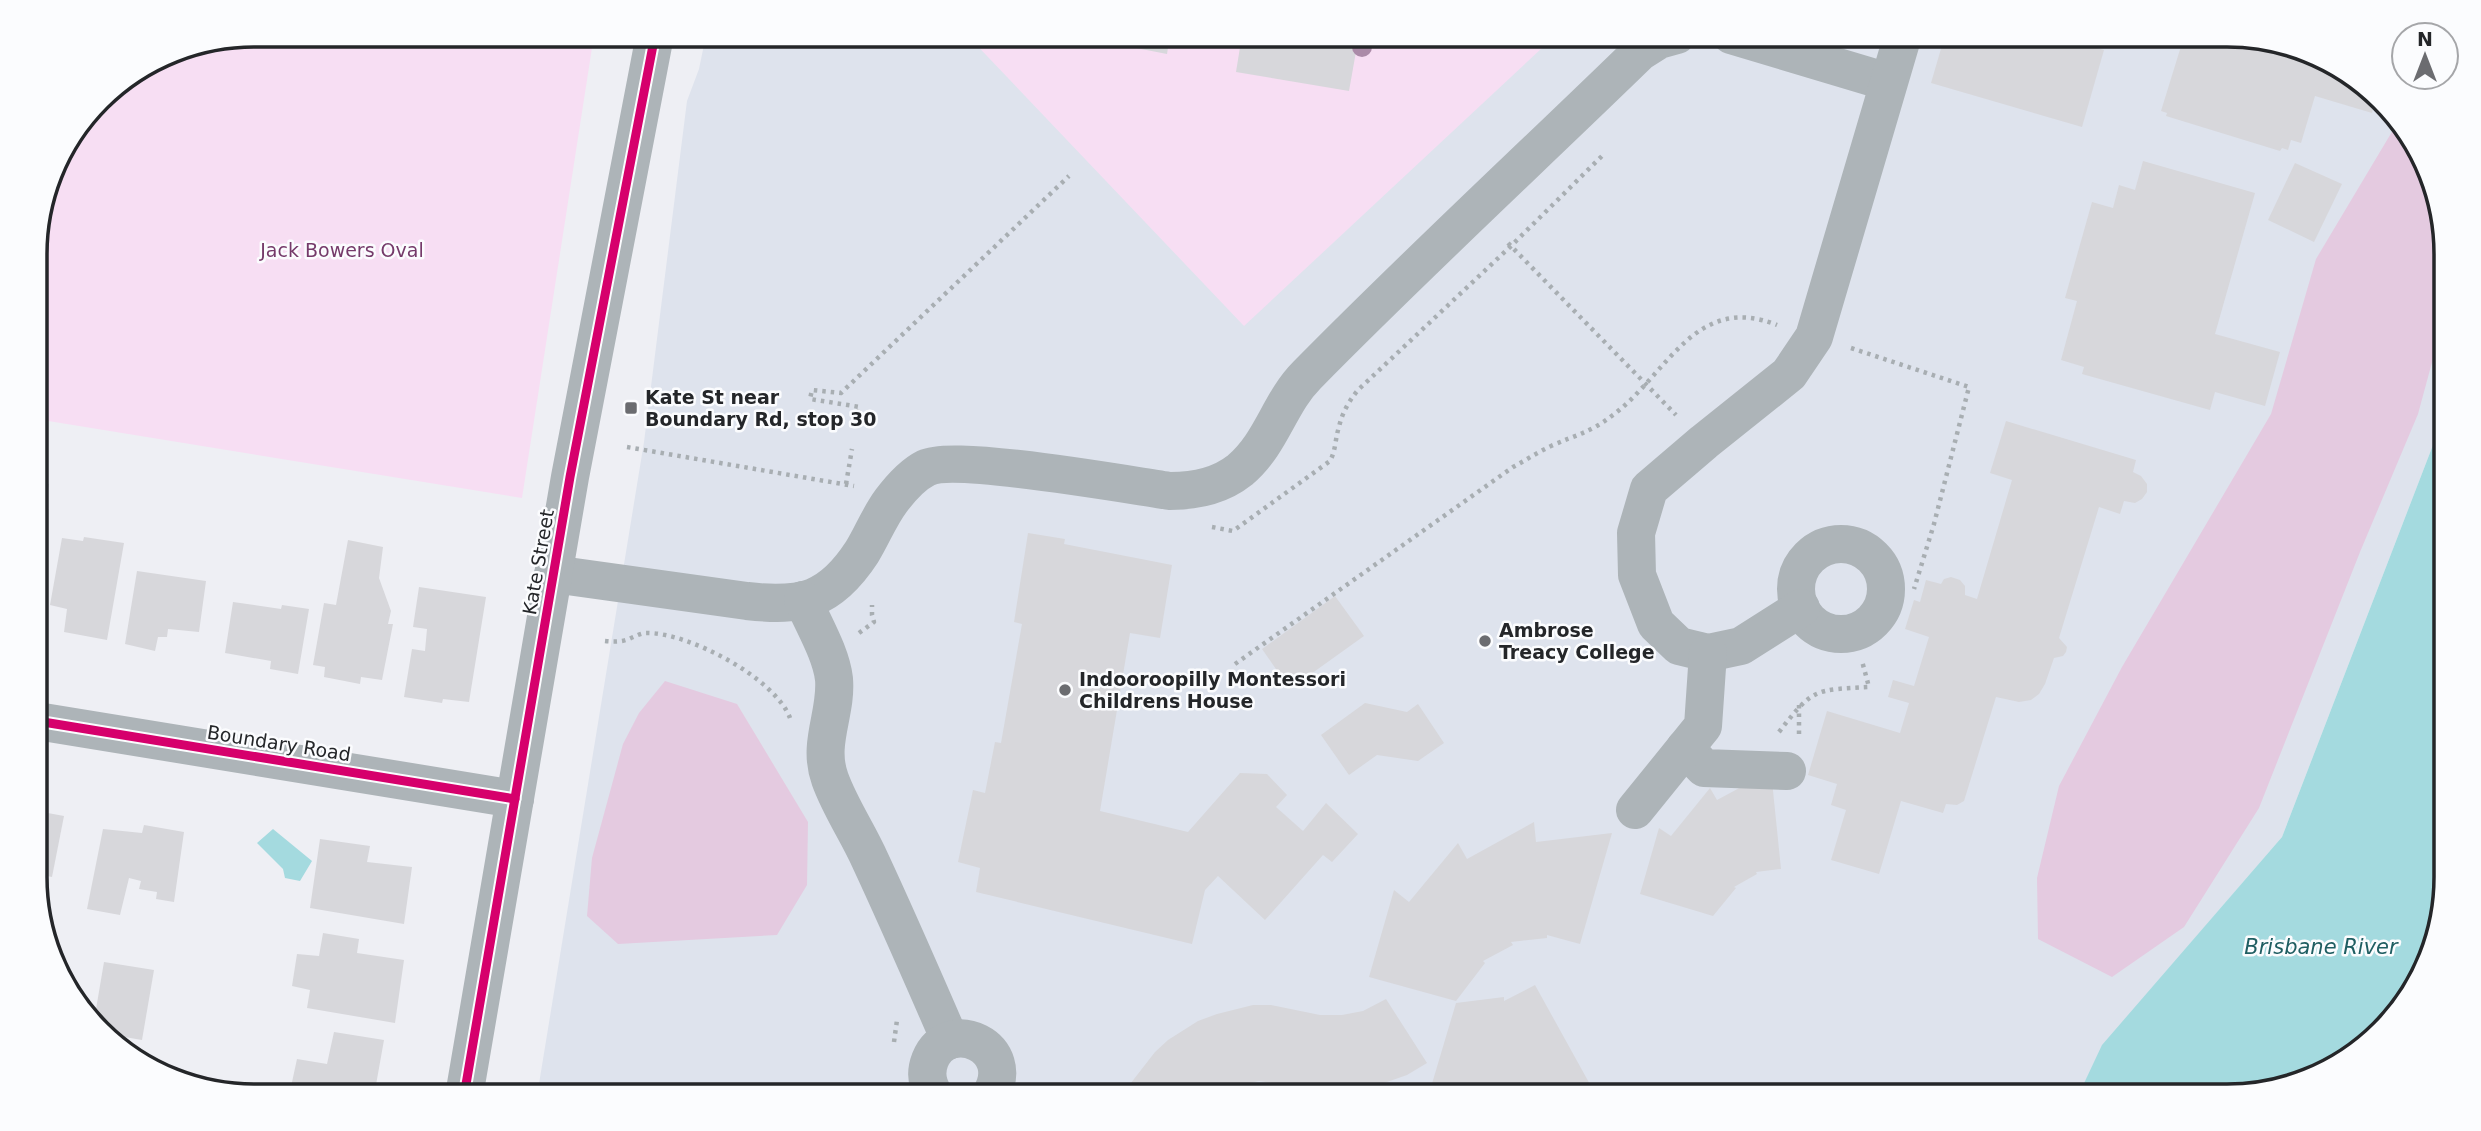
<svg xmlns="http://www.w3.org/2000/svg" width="2481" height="1131" viewBox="0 0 2481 1131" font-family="'DejaVu Sans',sans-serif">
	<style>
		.built { fill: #dee3ed }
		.green { fill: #f7def3 }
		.forest { fill: #e4cae0 }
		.water { fill: #a4dadf }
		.building { fill: #d7d7db }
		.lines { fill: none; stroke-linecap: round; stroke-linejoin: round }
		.path { stroke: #a8aeb2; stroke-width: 4.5; stroke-dasharray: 3.5 5; stroke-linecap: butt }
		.minor { stroke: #adb4b8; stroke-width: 38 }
		.cycleway-casing { stroke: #fbfcfe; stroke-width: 13 }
		.cycleway { stroke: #d6006c; stroke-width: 9 }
		.tree { fill: #ab8ba8 }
		.poi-dot { fill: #6b6c70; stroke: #fbfcfe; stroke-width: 2.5 }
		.labels { text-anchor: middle; stroke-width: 5; stroke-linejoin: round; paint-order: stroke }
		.park-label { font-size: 19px; fill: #753a6a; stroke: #fbfcfe }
		.poi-label { font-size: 19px; font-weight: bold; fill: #242629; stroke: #fbfcfe; text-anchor: start }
		.street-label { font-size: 19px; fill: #242629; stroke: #fbfcfe }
		.water-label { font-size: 21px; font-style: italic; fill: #1f5e62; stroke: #fbfcfe }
		.rim { fill: none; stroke: #242629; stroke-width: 3.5 }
	</style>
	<rect width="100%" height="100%" fill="#eeeff4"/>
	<path class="built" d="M706,35H2226L2311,52L2401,121L2444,226L2445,400L2433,445L2282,837L2103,1045L2078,1096H537L644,442L687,101L699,69Z"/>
	<g class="green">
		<path d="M255,35H594L522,498L36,419V240L58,157L109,90L171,52Z"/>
		<path d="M967,35H1556L1244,326Z"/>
	</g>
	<g class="forest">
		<path d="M2399,120L2444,226V318L2418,414L2360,552L2259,808L2184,927L2112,977L2038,939L2037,878L2059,786L2122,667L2271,414L2316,259Z"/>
		<path d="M665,681L737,704L808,822L807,885L777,935L618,944L587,916L592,858L623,744L639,713Z"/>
	</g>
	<g class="water">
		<path d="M2445,400L2446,877L2429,961L2400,1010L2349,1059L2240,1096H2078L2102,1045L2282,837L2433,445Z"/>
		<path d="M273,829L312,861L300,881L285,878L283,869L257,843Z"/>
	</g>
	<g class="building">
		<path d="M1101,35H1170L1167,54L1100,41Z"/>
		<path d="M1242,35H1292L1357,46L1349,91L1236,72Z"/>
		<path d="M1945,35H2051L2104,50L2082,127L1931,83Z"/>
		<path d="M2187,35H2226L2311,52L2375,101L2372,113L2315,96L2301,143L2291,140L2288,150L2282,148L2280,151L2166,116L2167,113L2161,111L2182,43L2185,44Z"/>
		<path d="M2143,161L2255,193L2215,334L2280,352L2265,406L2215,392L2210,410L2082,374L2084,367L2061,360L2077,301L2065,298L2092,202L2113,208L2119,185L2135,190Z"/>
		<path d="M2295,163L2342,184L2314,242L2268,220Z"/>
		<path d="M2006,421L2136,460L2133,472L2141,476L2147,484V492L2142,499L2135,503L2124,501L2120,514L2099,507L2059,638L2067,647L2066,652L2063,656L2054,658L2045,684L2039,694L2031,700L2019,702L1996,697L1964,801L1957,805L1946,804L1943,813L1901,801L1879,874L1831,860L1846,810L1831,805L1837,784L1808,775L1827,711L1900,733L1909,703L1888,697L1893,680L1914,686L1929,637L1905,629L1914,600L1920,602L1926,580L1941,584L1944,579L1951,577L1960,580L1965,586V595L1977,599L2012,480L1990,473Z"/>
		<path d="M36,481L49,484L43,530L36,529Z"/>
		<path d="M1028,533L1065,539L1064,544L1172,565L1160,638L1130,633L1100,811L1188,832L1240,773L1267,774L1287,795L1276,807L1303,831L1326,803L1358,834L1332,862L1323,855L1265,920L1218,876L1205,890L1192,944L976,892L980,868L958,862L973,790L985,793L995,742L1001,743L1022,624L1014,622Z"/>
		<path d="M84,537L124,543L107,640L64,632L67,609L50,605L62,538L83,541Z"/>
		<path d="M348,540L383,547L379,578L391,611L388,624H393L382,680L361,677L360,684L324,677L325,667L313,665L324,603L336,605Z"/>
		<path d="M137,571L206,581L199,632L168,629L167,637H158L155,651L125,644Z"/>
		<path d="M419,587L486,597L469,702L443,699L442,703L404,697L412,649L425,651L427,629L413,627Z"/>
		<path d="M1335,596L1364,636L1290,689L1262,649Z"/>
		<path d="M233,602L281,609L282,605L309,609L298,674L270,669L271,661L225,653Z"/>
		<path d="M1365,703L1407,712L1418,704L1444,743L1418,761L1377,755L1349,775L1321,735Z"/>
		<path d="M1771,771L1781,869L1756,872L1757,874L1734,887L1736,888L1713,916L1640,894L1659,828L1671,836L1710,788L1717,800Z"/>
		<path d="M37,811L64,816L52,877L37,874Z"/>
		<path d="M1534,822L1536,842L1612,833L1580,944L1547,935V938L1511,942L1513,945L1483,961L1485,963L1456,1001L1369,977L1394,890L1409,902L1458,843L1467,859Z"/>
		<path d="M144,825L184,832L174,902L156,899L157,892L139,889L141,881L129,878L120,915L87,909L103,829L142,833Z"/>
		<path d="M320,839L370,846L367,862L412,867L404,924L310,908Z"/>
		<path d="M323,933L359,939L357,953L404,960L395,1023L307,1008L310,990L292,986L297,954L319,956Z"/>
		<path d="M104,962L154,970L142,1040L113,1035L94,1021Z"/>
		<path d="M1535,985L1592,1088L1514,1094L1515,1096H1462L1431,1087L1456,1003L1504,997V1001Z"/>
		<path d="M1386,999L1427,1063L1407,1075L1370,1088L1327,1092L1259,1081L1240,1085L1220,1096H1142L1127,1088L1155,1052L1168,1040L1198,1021L1217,1014L1253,1005H1271L1320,1015H1342L1363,1011Z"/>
		<path d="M334,1032L384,1040L374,1096H289L297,1059L327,1064Z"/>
	</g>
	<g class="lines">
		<g class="path">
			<path d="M1508,243L1676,415"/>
			<path d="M1851,348L1969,387L1934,524L1914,589"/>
			<path d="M858,413L860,407L810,399L812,390L841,393L1069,176"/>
			<path d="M627,447L854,486"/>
			<path d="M846,484L852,449"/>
			<path d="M1212,527L1233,531L1330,461C1336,450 1335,439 1339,427C1342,413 1349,401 1358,390L1511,246L1602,156"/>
			<path d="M859,633L874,622L872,615V605"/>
			<path d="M605,641C614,642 623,642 631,638C636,636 641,633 646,633C688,632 775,678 790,718"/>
			<path d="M1235,664L1513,467C1526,460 1538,452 1551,446C1575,435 1590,433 1613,415C1667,375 1695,292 1777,325"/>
			<path d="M1799,705V734"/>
			<path d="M1779,732C1813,688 1814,690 1869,687L1862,661"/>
			<path d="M894,1042L897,1020"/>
		</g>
		<g class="minor">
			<path d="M1731,35L1888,82"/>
			<circle cx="1841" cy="589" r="45"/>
			<path d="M553,574L747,601C802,607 830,601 862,552C872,536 879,517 891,501C900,489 912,475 926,468C955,454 1128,485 1170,491C1194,491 1220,486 1240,470C1272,443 1279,403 1307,375C1415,265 1529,160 1640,52L1659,40L1677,35"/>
			<path d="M803,600C813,624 831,653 834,679C837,714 817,743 830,779C840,807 858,833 870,860C898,920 924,980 950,1040"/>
			<path d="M1801,608L1741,646L1708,653L1679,646L1656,624L1637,575L1636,533L1649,489L1704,442L1789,374L1814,337L1903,35"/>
			<path d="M37,721L515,799"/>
			<path d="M1685,748L1704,768L1787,771"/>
			<path d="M1635,810L1703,726L1708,653"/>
			<path d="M464,1096L570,477L655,35"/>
			<path d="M935,1096C927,1085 925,1073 930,1060C948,1015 1020,1047 990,1096"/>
		</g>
		<g class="cycleway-casing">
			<g id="cycleway">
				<path d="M37,721L515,799"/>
				<path d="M464,1096L570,477L655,35"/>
			</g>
		</g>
		<use href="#cycleway" class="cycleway"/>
	</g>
	<circle class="tree" cx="1362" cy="47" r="10"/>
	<g class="poi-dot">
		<rect x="624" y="401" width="14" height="14" rx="3.5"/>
		<circle cx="1485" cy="641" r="7"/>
		<circle cx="1065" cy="690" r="7"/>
	</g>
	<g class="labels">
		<g class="park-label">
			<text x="342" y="257">Jack Bowers Oval</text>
		</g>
		<g class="poi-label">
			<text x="645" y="404">Kate St near<tspan x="645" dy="22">Boundary Rd, stop 30</tspan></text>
			<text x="1499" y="637">Ambrose<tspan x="1499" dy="22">Treacy College</tspan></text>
			<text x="1079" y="686">Indooroopilly Montessori<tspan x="1079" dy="22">Childrens House</tspan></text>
		</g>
		<g class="street-label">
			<text transform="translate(538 562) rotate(-80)" y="7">Kate Street</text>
			<text transform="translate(279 743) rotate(9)" y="7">Boundary Road</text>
		</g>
		<g class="water-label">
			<text x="2321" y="954">Brisbane River</text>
		</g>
	</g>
	<path d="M0 0H2481V1131H0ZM254 47H2227A207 207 0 0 1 2434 254V877A207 207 0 0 1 2227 1084H254A207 207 0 0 1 47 877V254A207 207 0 0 1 254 47Z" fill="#fbfcfe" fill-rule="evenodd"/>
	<path class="rim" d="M254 47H2227A207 207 0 0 1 2434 254V877A207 207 0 0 1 2227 1084H254A207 207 0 0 1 47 877V254A207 207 0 0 1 254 47Z"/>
	<g transform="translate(2425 56)"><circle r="33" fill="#fbfcfe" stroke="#a5a6a9" stroke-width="2"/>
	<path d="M0-5L12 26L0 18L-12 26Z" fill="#6b6c70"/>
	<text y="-10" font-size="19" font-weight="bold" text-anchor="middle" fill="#242629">N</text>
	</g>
</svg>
